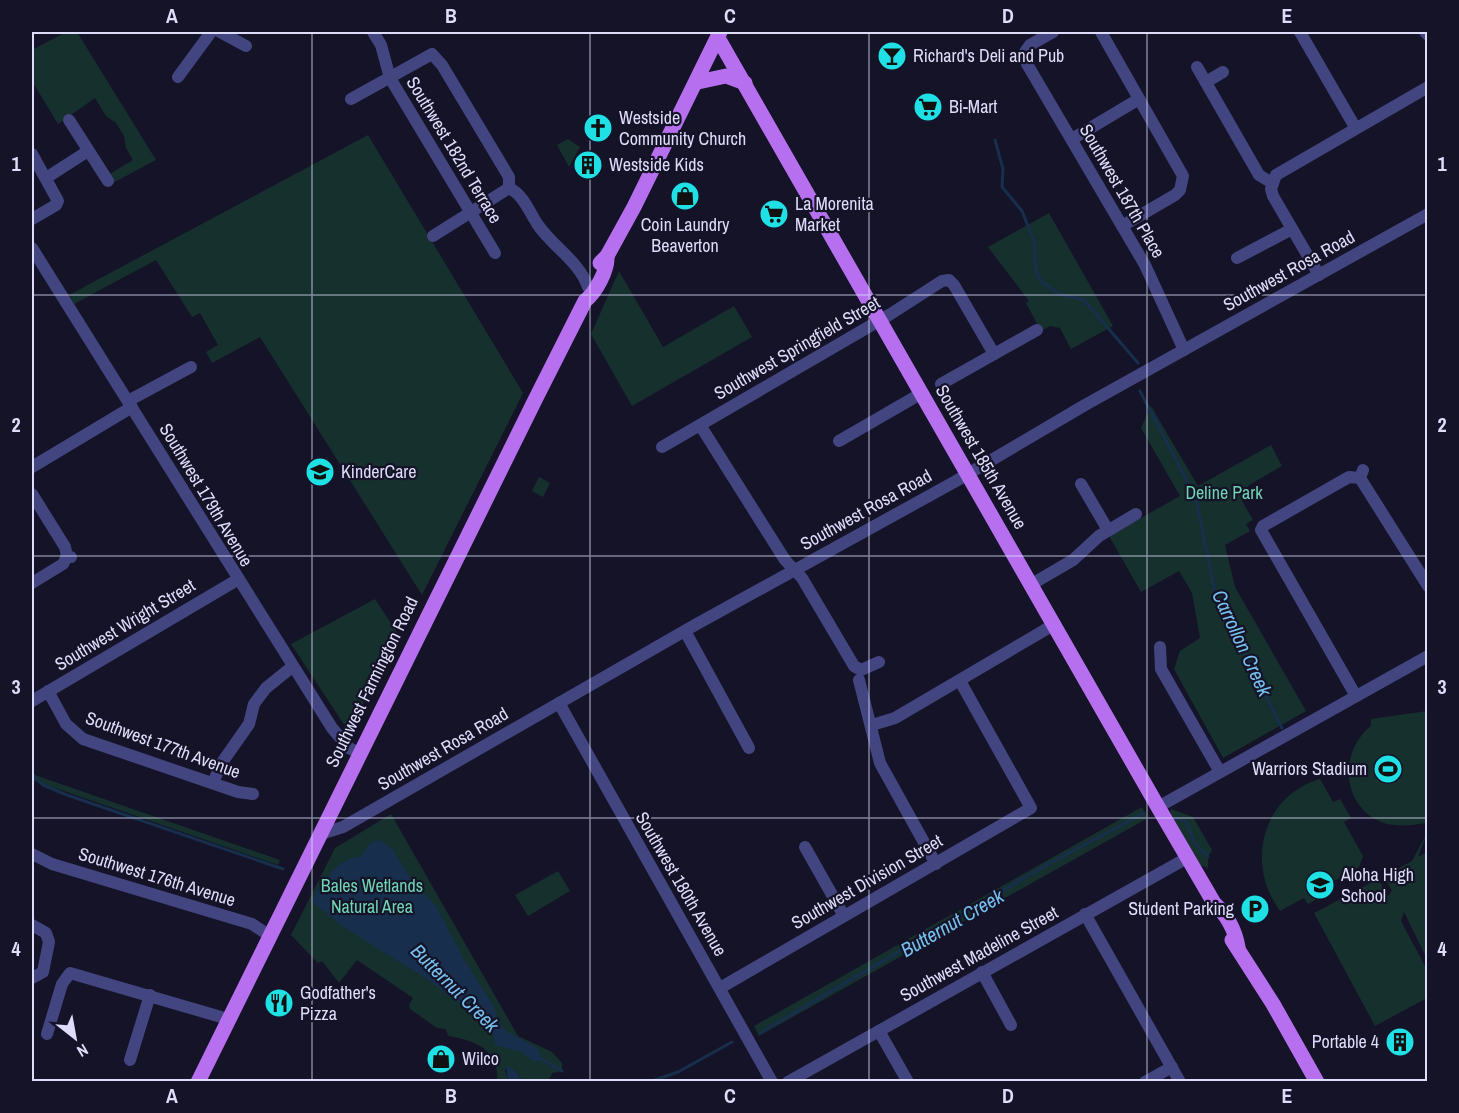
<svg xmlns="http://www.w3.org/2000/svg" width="1459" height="1113" viewBox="0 0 1459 1113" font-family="'Archivo Narrow',sans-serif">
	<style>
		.green { fill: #16302d }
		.water { fill: #172f4c }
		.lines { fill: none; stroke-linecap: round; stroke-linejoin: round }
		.stream { stroke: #172f4c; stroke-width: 3 }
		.minor { stroke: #434580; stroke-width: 12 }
		.major { stroke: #b670ef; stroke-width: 15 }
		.grid { fill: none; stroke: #dedcfb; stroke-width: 1.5; stroke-opacity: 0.55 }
		.labels { text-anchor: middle; stroke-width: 4.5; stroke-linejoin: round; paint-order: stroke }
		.poi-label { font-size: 18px; fill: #dedcfb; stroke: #151327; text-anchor: start }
		.street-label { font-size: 18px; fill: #dedcfb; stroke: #151327 }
		.park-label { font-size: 18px; fill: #6fd4b4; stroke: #151327 }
		.water-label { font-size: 20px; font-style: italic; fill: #76c0ef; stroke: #151327 }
		.neatline { fill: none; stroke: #dedcfb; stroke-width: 2 }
		.grid-label { font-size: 20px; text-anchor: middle; font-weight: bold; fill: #dedcfb }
	</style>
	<rect width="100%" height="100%" fill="#151327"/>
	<g class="green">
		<path d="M66,32H77L156,160L113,183L108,175L133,160L126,148L124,136L116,123L106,116L95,98L58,124L32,81V50Z"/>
		<path d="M368,135L523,393L422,595L260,337L212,363L206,352L218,345L200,313L192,317L156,260L74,304L69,295Z"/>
		<path d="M568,139L580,147L569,167L557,145Z"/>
		<path d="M1049,213L1113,326L1071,349L1060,328L1050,326L1041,331L1026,303L1029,301L988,247Z"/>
		<path d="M619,271L663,347L734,306L752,337L632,406L591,334Z"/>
		<path d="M1151,406L1198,486L1271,445L1282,466L1249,485L1242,501L1253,520L1246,524L1250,531L1225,545L1235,587L1306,711L1223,758L1174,669L1180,651L1200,638L1192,593L1179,571L1141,592L1109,536L1180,496L1141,428Z"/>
		<path d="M327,457L333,466L331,473L325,477L318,474L313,466Z"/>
		<path d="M539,477L550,483L543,497L532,491Z"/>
		<path d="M375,599L398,634L349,732L291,644Z"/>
		<path d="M1427,711V823C1412,825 1397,828 1381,822C1341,805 1339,751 1371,726V719Z"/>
		<path d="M32,769L35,775L280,860L278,865L32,780Z"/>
		<path d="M1320,779L1333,802L1340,799L1351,818L1344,822L1363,856L1359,867L1324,887L1327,893L1308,904L1304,898L1280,911C1245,864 1262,796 1320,779Z"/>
		<path d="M1142,807L1148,818L759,1036L754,1026Z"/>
		<path d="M1171,809L1193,817L1212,850L1208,857V868L1200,865L1170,813Z"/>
		<path d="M391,814L518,1036L552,1052L562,1063V1071L552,1073L549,1081H522L515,1070L505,1069L508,1081H497C500,1050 474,1040 448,1036L446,1029L437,1028L410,1009L409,1005L413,998L357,960L339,983L322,961L318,963L291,935L335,848Z"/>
		<path d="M1427,833L1418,857L1427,852V959L1404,912L1401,921L1427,970V998L1375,1026L1314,913L1378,879L1388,896L1392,891L1384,876L1412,861Z"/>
		<path d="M558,871L570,891L528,916L515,895Z"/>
	</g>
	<g class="water">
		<path d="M380,840L392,849L413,882L436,906L463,958L492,1003L503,1029L538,1049L542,1059L534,1062L522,1052L495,1045L493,1031C474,1016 455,999 435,985C395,956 350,936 314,903L313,899C321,882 340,856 361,857L369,844Z"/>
		<path d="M506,1066L515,1070L522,1081H508Z"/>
	</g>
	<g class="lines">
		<g class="stream">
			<path d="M995,140L1003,169L1002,187L1022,211L1034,241L1036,272L1042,282L1059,294L1084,300L1138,363"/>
			<path d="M1140,391L1196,498L1215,592L1282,728"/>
			<path d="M32,774L43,785L67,795L283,869"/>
			<path d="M1174,818L1186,821L1194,842L1208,857"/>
			<path d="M760,1033L1041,868L1144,813"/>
			<path d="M540,1058L562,1071"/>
			<path d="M649,1082L678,1072L732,1042"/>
		</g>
		<g class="minor">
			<path d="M220,32L246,46"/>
			<path d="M373,32L381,45L390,78L495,253"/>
			<path d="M1053,32L1030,45L1025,52L1027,64L1145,265L1184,350"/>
			<path d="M1101,32L1183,176L1180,190L1175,195L1122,226"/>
			<path d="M1300,32L1355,127"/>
			<path d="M1425,32L1428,35"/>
			<path d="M1197,67L1259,175L1272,183"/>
			<path d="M178,77L211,32"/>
			<path d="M1206,82L1223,72"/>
			<path d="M351,99L432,54L442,65L509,177V188C524,195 529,212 538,225C553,247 579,261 588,287"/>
			<path d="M69,120L108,181"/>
			<path d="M1072,139L1139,99"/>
			<path d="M32,154L58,201L56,205L32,219"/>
			<path d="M46,178L88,151"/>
			<path d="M433,236L509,188"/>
			<path d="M32,248L332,728L349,748L360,753"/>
			<path d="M1237,258L1292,229"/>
			<path d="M1319,275L1273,196L1271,189L1276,175L1428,87"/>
			<path d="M941,384L1037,330"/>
			<path d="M128,401L191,367"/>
			<path d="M700,425L785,560L802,578L854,666L861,670L879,662"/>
			<path d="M839,441L922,393"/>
			<path d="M662,447L889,315L942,281L949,280L954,285L994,354"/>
			<path d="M32,467L132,407"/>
			<path d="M1363,470L1360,478L1428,586"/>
			<path d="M1081,484L1108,530"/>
			<path d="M32,494L65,547L67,556L71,557"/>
			<path d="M32,583L63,564L67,556"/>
			<path d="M1032,584L1073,560L1099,536L1136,514"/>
			<path d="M685,631L749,748"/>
			<path d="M1160,647L1161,669L1220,772"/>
			<path d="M859,680L880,763L936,864"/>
			<path d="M48,691L66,724L83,739L238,792L253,794"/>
			<path d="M1356,696L1261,530L1263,526L1349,477L1360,478"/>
			<path d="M32,701L237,580"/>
			<path d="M559,703L772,1082"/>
			<path d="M872,725L895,718L1055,624"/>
			<path d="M213,783L221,764L249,724L254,704L266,688L292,667"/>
			<path d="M1158,807L1428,656"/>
			<path d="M321,834L343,827L695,625L956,481L1085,405L1428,214"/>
			<path d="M805,847L844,916"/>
			<path d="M32,854L52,864L252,924L270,936"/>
			<path d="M1085,914L1180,1082"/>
			<path d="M32,925L46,933L49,942L43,972L32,978"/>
			<path d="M982,972L1011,1025"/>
			<path d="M720,988L1031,808L960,681"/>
			<path d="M879,1031L908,1082"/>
			<path d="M47,1034L62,984L70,973L228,1019"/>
			<path d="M130,1060L150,995"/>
			<path d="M788,1082L1187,858"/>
			<path d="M1145,1082L1172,1067"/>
		</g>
		<g class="major">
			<path d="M718,38L1158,807L1214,903C1226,914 1235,930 1238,947"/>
			<path d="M698,82L726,76L745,83"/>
			<path d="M600,263L607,256L634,207L720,32"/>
			<path d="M1232,940L1273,1004L1317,1082"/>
			<path d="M198,1082L536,398L585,301C596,292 608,270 607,256"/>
		</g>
	</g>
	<path class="grid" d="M312,32V1082M590,32V1082M869,32V1082M1147,32V1082M32,295H1428M32,556H1428M32,818H1428"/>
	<defs>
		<g id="bar-disc" transform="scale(1.5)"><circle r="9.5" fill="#1ee0e5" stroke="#151327"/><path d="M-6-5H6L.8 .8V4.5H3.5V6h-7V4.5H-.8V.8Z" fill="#111"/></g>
		<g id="supermarket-disc" transform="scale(1.5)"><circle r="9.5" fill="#1ee0e5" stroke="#151327"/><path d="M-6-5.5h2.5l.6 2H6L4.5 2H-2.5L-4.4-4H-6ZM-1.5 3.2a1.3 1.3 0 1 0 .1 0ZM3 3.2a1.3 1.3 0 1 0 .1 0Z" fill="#111"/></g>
		<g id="church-disc" transform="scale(1.5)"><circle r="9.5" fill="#1ee0e5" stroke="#151327"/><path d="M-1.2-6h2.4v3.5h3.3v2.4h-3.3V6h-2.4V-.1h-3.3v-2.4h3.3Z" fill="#111"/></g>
		<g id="building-disc" transform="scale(1.5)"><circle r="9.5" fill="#1ee0e5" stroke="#151327"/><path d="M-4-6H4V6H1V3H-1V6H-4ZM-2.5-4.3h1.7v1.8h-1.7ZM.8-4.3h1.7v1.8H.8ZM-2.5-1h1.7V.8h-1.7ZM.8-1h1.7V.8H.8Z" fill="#111"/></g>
		<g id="shop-disc" transform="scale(1.5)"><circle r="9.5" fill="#1ee0e5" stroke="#151327"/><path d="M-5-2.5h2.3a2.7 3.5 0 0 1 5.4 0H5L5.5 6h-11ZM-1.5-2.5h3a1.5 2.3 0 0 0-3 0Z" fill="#111"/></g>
		<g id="school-disc" transform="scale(1.5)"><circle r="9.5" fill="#1ee0e5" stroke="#151327"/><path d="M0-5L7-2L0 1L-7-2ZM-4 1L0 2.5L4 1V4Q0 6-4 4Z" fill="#111"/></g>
		<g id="stadium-disc" transform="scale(1.5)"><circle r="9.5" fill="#1ee0e5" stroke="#151327"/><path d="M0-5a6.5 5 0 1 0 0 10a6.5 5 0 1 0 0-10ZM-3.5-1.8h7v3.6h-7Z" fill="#111"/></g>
		<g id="parking-disc" transform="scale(1.5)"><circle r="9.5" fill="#1ee0e5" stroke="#151327"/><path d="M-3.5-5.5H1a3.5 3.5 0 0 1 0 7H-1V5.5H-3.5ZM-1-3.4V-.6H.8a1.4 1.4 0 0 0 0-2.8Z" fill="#111"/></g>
		<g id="restaurant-disc" transform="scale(1.5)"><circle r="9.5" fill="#1ee0e5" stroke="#151327"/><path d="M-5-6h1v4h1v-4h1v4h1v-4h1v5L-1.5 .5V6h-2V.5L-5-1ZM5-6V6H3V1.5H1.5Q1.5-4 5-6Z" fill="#111"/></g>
	</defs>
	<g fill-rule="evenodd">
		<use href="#bar-disc" x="892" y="56"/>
		<use href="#supermarket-disc" x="928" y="107"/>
		<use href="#church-disc" x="598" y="128"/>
		<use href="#building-disc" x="588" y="165"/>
		<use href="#shop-disc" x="685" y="196"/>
		<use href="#supermarket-disc" x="774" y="214"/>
		<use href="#school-disc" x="320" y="472"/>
		<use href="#stadium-disc" x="1388" y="769"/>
		<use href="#school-disc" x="1320" y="885"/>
		<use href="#parking-disc" x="1255" y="909"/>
		<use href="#restaurant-disc" x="279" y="1003"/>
		<use href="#building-disc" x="1400" y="1042"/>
		<use href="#shop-disc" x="441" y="1059"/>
	</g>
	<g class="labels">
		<g class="poi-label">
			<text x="913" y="62">Richard's Deli and Pub</text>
			<text x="949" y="113">Bi-Mart</text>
			<text x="619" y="124">Westside<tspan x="619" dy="21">Community Church</tspan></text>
			<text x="609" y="171">Westside Kids</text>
			<text x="795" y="210">La Morenita<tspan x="795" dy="21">Market</tspan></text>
			<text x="685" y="231" text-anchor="middle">Coin Laundry<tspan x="685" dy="21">Beaverton</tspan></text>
			<text x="341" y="478">KinderCare</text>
			<text x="1367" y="775" text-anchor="end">Warriors Stadium</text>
			<text x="1341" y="881">Aloha High<tspan x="1341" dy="21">School</tspan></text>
			<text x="1234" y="915" text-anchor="end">Student Parking</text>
			<text x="300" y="999">Godfather's<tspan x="300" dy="21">Pizza</tspan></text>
			<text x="1379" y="1048" text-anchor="end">Portable 4</text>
			<text x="462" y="1065">Wilco</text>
		</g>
		<g class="street-label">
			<text transform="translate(454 150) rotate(59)" y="6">Southwest 182nd Terrace</text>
			<text transform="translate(1122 191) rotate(60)" y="6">Southwest 187th Place</text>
			<text transform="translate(1289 271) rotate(-29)" y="6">Southwest Rosa Road</text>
			<text transform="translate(797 348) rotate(-30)" y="6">Southwest Springfield Street</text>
			<text transform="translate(981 457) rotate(60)" y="6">Southwest 185th Avenue</text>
			<text transform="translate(206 495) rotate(59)" y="6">Southwest 179th Avenue</text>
			<text transform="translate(866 510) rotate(-29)" y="6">Southwest Rosa Road</text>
			<text transform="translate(125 625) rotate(-31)" y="6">Southwest Wright Street</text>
			<text transform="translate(372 682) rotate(-64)" y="6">Southwest Farmington Road</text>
			<text transform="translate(163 745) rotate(20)" y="6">Southwest 177th Avenue</text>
			<text transform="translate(443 749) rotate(-30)" y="6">Southwest Rosa Road</text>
			<text transform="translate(157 877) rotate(17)" y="6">Southwest 176th Avenue</text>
			<text transform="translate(867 882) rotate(-30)" y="6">Southwest Division Street</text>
			<text transform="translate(681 884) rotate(60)" y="6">Southwest 180th Avenue</text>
			<text transform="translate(979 954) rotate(-29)" y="6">Southwest Madeline Street</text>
		</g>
		<g class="park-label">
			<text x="1224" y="499">Deline Park</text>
			<text x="372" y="892">Bales Wetlands<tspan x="372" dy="21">Natural Area</tspan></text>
		</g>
		<g class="water-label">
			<text transform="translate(1242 643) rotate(65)" y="7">Carrollon Creek</text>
			<text transform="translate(952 923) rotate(-30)" y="7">Butternut Creek</text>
			<text transform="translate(455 988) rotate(45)" y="7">Butternut Creek</text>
		</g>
	</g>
	<rect width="1459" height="1113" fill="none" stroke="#151327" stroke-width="66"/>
	<g transform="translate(75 1038) rotate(149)" stroke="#151327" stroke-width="4.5" paint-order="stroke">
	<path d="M0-4.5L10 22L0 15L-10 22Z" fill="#dedcfb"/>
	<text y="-9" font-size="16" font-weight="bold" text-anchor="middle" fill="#dedcfb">N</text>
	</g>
	<rect x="33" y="33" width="1393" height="1047" class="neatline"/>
	<g class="grid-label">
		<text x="172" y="23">A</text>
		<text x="451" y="23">B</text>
		<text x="730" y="23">C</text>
		<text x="1008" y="23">D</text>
		<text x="1287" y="23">E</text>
		<text x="16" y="171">1</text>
		<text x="1442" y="171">1</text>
		<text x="16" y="432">2</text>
		<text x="1442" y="432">2</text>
		<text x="16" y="694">3</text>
		<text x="1442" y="694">3</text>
		<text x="16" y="956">4</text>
		<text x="1442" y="956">4</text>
		<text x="172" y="1103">A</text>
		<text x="451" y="1103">B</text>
		<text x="730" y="1103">C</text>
		<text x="1008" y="1103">D</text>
		<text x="1287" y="1103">E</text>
	</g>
</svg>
